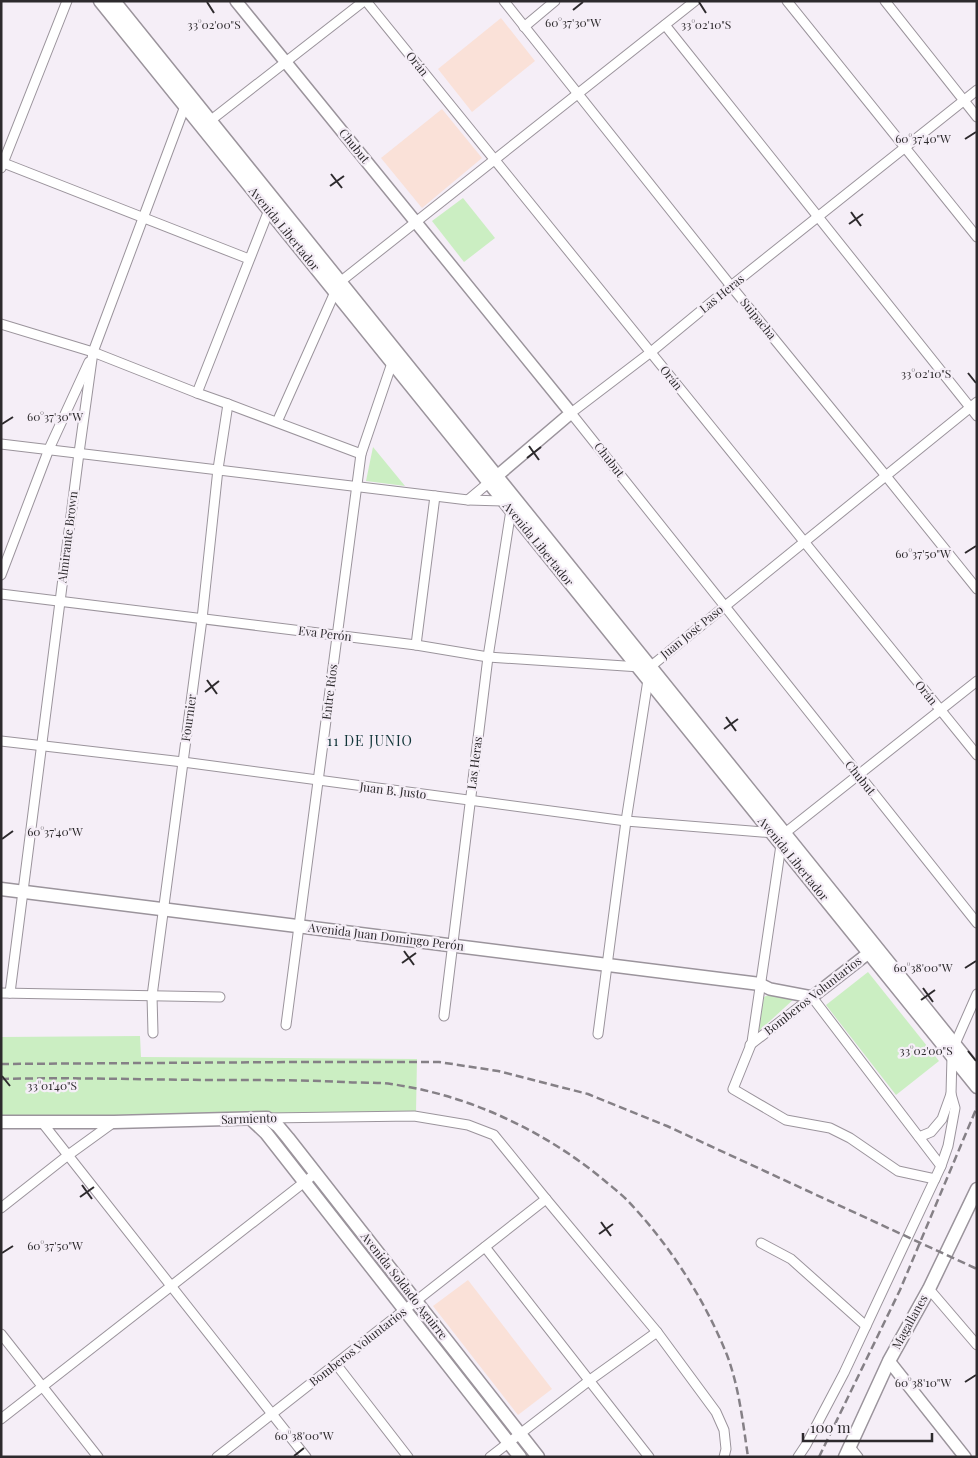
<svg xmlns="http://www.w3.org/2000/svg" width="978" height="1458" viewBox="0 0 978 1458" font-family="'Playfair Display',serif">
	<style>
		.education { fill: #fae1d8 }
		.green { fill: #cbeec2 }
		.lines { fill: none; stroke-linecap: round; stroke-linejoin: round }
		.minor-casing { stroke: #9b949c; stroke-width: 11 }
		.tertiary-casing { stroke: #9b949c; stroke-width: 14 }
		.secondary-casing { stroke: #9b949c; stroke-width: 15 }
		.minor { stroke: #fff; stroke-width: 9 }
		.tertiary { stroke: #fff; stroke-width: 11 }
		.secondary { stroke: #fff; stroke-width: 12 }
		.rail { stroke: #858086; stroke-width: 2.5; stroke-dasharray: 8 4; stroke-linecap: butt }
		.ticks { fill: none; stroke: #2d2a2d; stroke-width: 2 }
		.labels { text-anchor: middle; stroke-width: 4.5; stroke-linejoin: round; paint-order: stroke }
		.street-label { font-size: 12px; fill: #2d2a2d; stroke: #f5eef7 }
		.neighbourhood-label { font-size: 14px; letter-spacing: 1px; fill: #123539; stroke: #f5eef7 }
		.ticks-label { font-size: 12px; text-anchor: middle; fill: #2d2a2d; stroke: #f5eef7; stroke-width: 4.5; stroke-linejoin: round; paint-order: stroke }
	</style>
	<rect width="100%" height="100%" fill="#f5eef7"/>
	<g class="education">
		<path d="M501,18L535,61L472,112L438,69Z"/>
		<path d="M442,109L482,158L422,208L381,158Z"/>
		<path d="M468,1280L552,1389L518,1415L433,1306Z"/>
	</g>
	<g class="green">
		<path d="M463,198L495,238L464,262L432,221Z"/>
		<path d="M373,447L405,486L366,481Z"/>
		<path d="M868,972L939,1061L896,1095L826,1005Z"/>
		<path d="M768,995L795,998L758,1032L764,997Z"/>
		<path d="M140,1036L141,1057L417,1059L416,1113L1,1116V1037Z"/>
		<path d="M319,1187L406,1298L404,1300L316,1189Z"/>
		<path d="M423,1318L510,1429L508,1431L505,1430L420,1320Z"/>
	</g>
	<g class="lines">
		<g class="minor-casing">
			<g id="minor">
				<path d="M366,1L977,755"/>
				<path d="M504,1L731,286L886,476L977,589"/>
				<path d="M787,1L977,237"/>
				<path d="M885,1L977,117"/>
				<path d="M665,25L977,416"/>
				<path d="M524,27L555,1"/>
				<path d="M977,90L731,286L651,352L571,413L977,923"/>
				<path d="M206,124L364,1"/>
				<path d="M1,162L249,259"/>
				<path d="M1,168L67,1"/>
				<path d="M1,324L93,352L197,393L228,404L361,454"/>
				<path d="M197,393L269,210"/>
				<path d="M277,422L335,292L340,282L695,1"/>
				<path d="M1,444L435,496L468,500L503,501"/>
				<path d="M468,500L493,479"/>
				<path d="M1,575L49,449L89,362"/>
				<path d="M1,594L416,645L488,657L640,667"/>
				<path d="M416,645L435,496"/>
				<path d="M1,741L183,762L626,821L775,833"/>
				<path d="M1,993L220,997"/>
				<path d="M10,993L79,453L93,352L185,106L188,104"/>
				<path d="M444,1016L488,657L511,510"/>
				<path d="M286,1025L361,454L392,363"/>
				<path d="M153,1033L152,996L202,619L218,469L228,404"/>
				<path d="M598,1034L626,821L650,667L977,402"/>
				<path d="M750,1045L812,997L941,1166"/>
				<path d="M267,1118L414,1116L468,1125L494,1135L546,1199L657,1332L716,1412L724,1430L726,1449L724,1457"/>
				<path d="M41,1121L306,1457"/>
				<path d="M919,1137L931,1132L942,1119L951,1094L952,1056L955,1044L977,994"/>
				<path d="M935,1179L898,1171L850,1138L830,1128L786,1120L733,1089L752,1042L781,845L785,833L977,681"/>
				<path d="M1,1208L67,1156L114,1122"/>
				<path d="M761,1243L791,1259L866,1326"/>
				<path d="M485,1247L649,1457"/>
				<path d="M929,1289L977,1345"/>
				<path d="M1,1334L98,1457"/>
				<path d="M336,1364L408,1457"/>
				<path d="M1,1419L316,1173"/>
				<path d="M850,1447L858,1457"/>
				<path d="M217,1457L546,1199"/>
				<path d="M490,1457L590,1380L657,1332"/>
				<path d="M798,1457L806,1445L844,1373L941,1166L948,1146L955,1108L951,1094"/>
			</g>
		</g>
		<g class="tertiary-casing">
			<g id="tertiary">
				<path d="M236,1L571,413L497,476"/>
				<path d="M760,984L770,989L812,997L875,948"/>
				<path d="M889,1361L965,1457"/>
			</g>
		</g>
		<g class="secondary-casing">
			<g id="secondary">
				<path d="M100,1L977,1087"/>
				<path d="M114,1L977,1072"/>
				<path d="M1,889L760,984"/>
				<path d="M251,1119L266,1133L520,1457"/>
				<path d="M1,1122H114L267,1118L278,1126L288,1138L538,1457"/>
				<path d="M845,1457L889,1361L929,1289L977,1189"/>
			</g>
		</g>
		<use href="#minor" class="minor"/>
		<use href="#tertiary" class="tertiary"/>
		<use href="#secondary" class="secondary"/>
		<g class="rail">
			<path d="M1,1064L297,1062H439L498,1071L588,1094L667,1126L977,1269"/>
			<path d="M1,1079C76,1077 150,1080 225,1080C264,1080 304,1080 344,1082C359,1083 376,1082 391,1084C469,1095 545,1131 605,1181C612,1187 620,1193 627,1200C669,1244 704,1298 727,1355C739,1387 743,1423 748,1457"/>
			<path d="M819,1457L900,1290L977,1107"/>
		</g>
	</g>
	<path class="ticks" d="M207,2L214,13M699,2L706,13M573,10L583,2M965,139L976,132M331,174L342,188M330,186L344,176M851,212L861,226M849,224L863,214M968,373L976,383M2,424L13,417M529,446L539,460M527,458L541,447M965,553L976,546M207,680L217,694M205,692L219,681M726,717L736,731M724,729L738,719M2,839L13,831M404,951L414,965M402,963L416,953M965,968L976,961M923,988L933,1002M921,1000L935,990M968,1051L976,1061M2,1076L10,1086M82,1185L92,1199M80,1197L94,1187M601,1222L611,1236M599,1234L613,1224M2,1253L13,1246M965,1382L976,1375M294,1456L304,1448"/>
	<g class="labels">
		<g class="street-label">
			<text transform="translate(417 64) rotate(51)" y="4">Orán</text>
			<text transform="translate(354 146) rotate(51)" y="4">Chubut</text>
			<text transform="translate(284 229) rotate(51)" y="4">Avenida Libertador</text>
			<text transform="translate(722 294) rotate(-39)" y="4">Las Heras</text>
			<text transform="translate(758 319) rotate(51)" y="4">Suipacha</text>
			<text transform="translate(671 378) rotate(51)" y="4">Orán</text>
			<text transform="translate(609 460) rotate(52)" y="4">Chubut</text>
			<text transform="translate(68 537) rotate(-83)" y="4">Almirante Brown</text>
			<text transform="translate(538 544) rotate(51)" y="4">Avenida Libertador</text>
			<text transform="translate(692 632) rotate(-39)" y="4">Juan José Paso</text>
			<text transform="translate(325 634) rotate(7)" y="4">Eva Perón</text>
			<text transform="translate(330 692) rotate(-83)" y="4">Entre Ríos</text>
			<text transform="translate(926 693) rotate(51)" y="4">Orán</text>
			<text transform="translate(189 718) rotate(-82)" y="4">Fournier</text>
			<text transform="translate(475 763) rotate(-83)" y="4">Las Heras</text>
			<text transform="translate(860 778) rotate(51)" y="4">Chubut</text>
			<text transform="translate(393 791) rotate(7)" y="4">Juan B. Justo</text>
			<text transform="translate(793 859) rotate(51)" y="4">Avenida Libertador</text>
			<text transform="translate(386 937) rotate(7)" y="4">Avenida Juan Domingo Perón</text>
			<text transform="translate(813 996) rotate(-38)" y="4">Bomberos Voluntarios</text>
			<text transform="translate(249 1119) rotate(-2)" y="4">Sarmiento</text>
			<text transform="translate(404 1286) rotate(52)" y="4">Avenida Soldado Aguirre</text>
			<text transform="translate(910 1322) rotate(-61)" y="4">Magallanes</text>
			<text transform="translate(358 1347) rotate(-38)" y="4">Bomberos Voluntarios</text>
		</g>
		<g class="neighbourhood-label">
			<text x="370" y="746">11 DE JUNIO</text>
		</g>
	</g>
	<g class="ticks-label">
		<text x="573" y="27">60°37'30"W</text>
		<text x="214" y="29">33°02'00"S</text>
		<text x="706" y="29">33°02'10"S</text>
		<text x="923" y="143">60°37'40"W</text>
		<text x="926" y="378">33°02'10"S</text>
		<text x="55" y="421">60°37'30"W</text>
		<text x="923" y="558">60°37'50"W</text>
		<text x="55" y="836">60°37'40"W</text>
		<text x="923" y="972">60°38'00"W</text>
		<text x="926" y="1055">33°02'00"S</text>
		<text x="52" y="1090">33°01'40"S</text>
		<text x="55" y="1250">60°37'50"W</text>
		<text x="923" y="1387">60°38'10"W</text>
		<text x="304" y="1440">60°38'00"W</text>
	</g>
	<rect width="978" height="1458" fill="none" stroke="#2d2a2d" stroke-width="5"/>
	<path d="M803 1433v8h129v-8" fill="none" stroke="#2d2a2d" stroke-width="2.5"/>
	<text x="810" y="1433" font-size="15" fill="#2d2a2d" stroke="#f5eef7" stroke-width="4" paint-order="stroke">100 m</text>
</svg>
